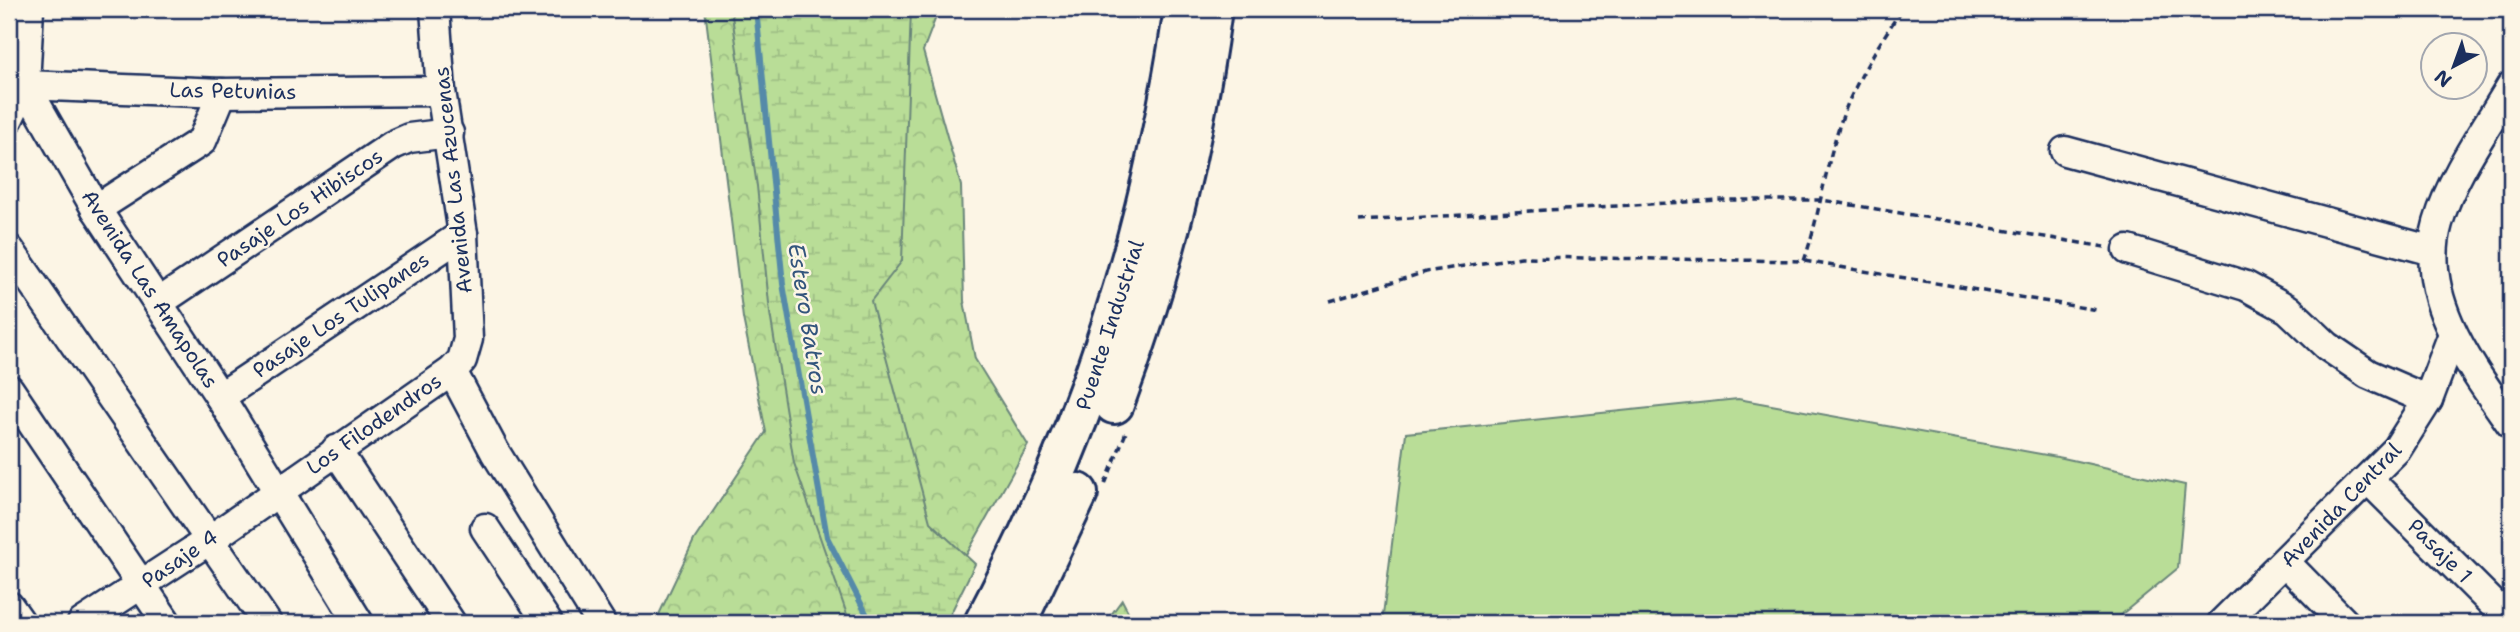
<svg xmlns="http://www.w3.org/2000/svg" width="2520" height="632" viewBox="0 0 2520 632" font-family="'Shantell Sans',sans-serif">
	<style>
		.grass { fill: #b9dd97; stroke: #6a867a; stroke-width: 2 }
		.forest { fill: url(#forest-crowns); stroke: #6a867a; stroke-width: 2 }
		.wetland { fill: url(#wetland-marsh); stroke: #6a867a; stroke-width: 2 }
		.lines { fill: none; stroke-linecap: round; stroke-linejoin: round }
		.stream { stroke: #558aa9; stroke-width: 6 }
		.minor-casing { stroke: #1b2f5e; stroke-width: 33 }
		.highway-casing { stroke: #1b2f5e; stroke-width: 44 }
		.path { stroke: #1b2f5e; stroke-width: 3.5; stroke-dasharray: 7 5; stroke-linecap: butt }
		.minor { stroke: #fcf5e5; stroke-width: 28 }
		.highway { stroke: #fcf5e5; stroke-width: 38 }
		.labels { text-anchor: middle; stroke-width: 5; stroke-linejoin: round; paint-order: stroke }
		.street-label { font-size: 21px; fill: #1b2f5e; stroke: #fcf5e5 }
		.water-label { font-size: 23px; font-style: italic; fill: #33557d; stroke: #fcf5e5 }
	</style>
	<defs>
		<pattern id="forest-crowns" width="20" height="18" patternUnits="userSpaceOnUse" patternTransform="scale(1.75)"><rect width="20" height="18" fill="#b9dd97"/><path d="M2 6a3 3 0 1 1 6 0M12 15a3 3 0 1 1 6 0" fill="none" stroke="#9ebe85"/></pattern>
		<pattern id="wetland-marsh" width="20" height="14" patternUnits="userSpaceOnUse" patternTransform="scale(1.75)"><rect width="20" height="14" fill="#b9dd97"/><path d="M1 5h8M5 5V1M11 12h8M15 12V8" fill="none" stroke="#9ebe85"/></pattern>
	</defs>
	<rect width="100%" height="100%" fill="#fcf5e5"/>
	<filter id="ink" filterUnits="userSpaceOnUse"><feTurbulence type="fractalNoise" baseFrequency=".0143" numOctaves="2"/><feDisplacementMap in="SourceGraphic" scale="14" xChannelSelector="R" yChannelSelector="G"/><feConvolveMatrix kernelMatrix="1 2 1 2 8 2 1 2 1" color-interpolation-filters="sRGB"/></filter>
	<g filter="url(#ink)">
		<path class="grass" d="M1738,399L2063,458L2185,485L2178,568L2111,623H1382L1406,433Z"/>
		<g class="forest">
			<path d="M705,9H939L923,51L961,186L964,301L975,359L1028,445L928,623H655L694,540L766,432L743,318Z"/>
			<path d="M1122,600L1134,623H1105Z"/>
		</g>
		<path class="wetland" d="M731,9H911L902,261L871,301L930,522L975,564L946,623H850L794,463L770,313L757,186Z"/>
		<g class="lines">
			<path class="stream" d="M756,9L783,284L827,537L871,623"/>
			<g class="minor-casing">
				<g id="minor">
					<path d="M25,85L96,209L220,397L359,623"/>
					<path d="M25,85L222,93L441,91"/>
					<path d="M2511,86C2486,129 2452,175 2438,223C2417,297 2471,367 2511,424"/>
					<path d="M9,118L25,85L29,9"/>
					<path d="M2065,151L2433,251"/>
					<path d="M96,209L202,141L222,93"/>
					<path d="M9,249L267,623"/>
					<path d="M2128,250L2246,286L2288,309L2327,346L2368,374L2428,400"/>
					<path d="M158,303L393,145L409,138L449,133"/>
					<path d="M452,371L495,452L601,623"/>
					<path d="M9,389L167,623"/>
					<path d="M220,397L463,234"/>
					<path d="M336,450L451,623"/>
					<path d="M2369,480L2511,622"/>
					<path d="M485,528L548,623"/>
					<path d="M2286,563L2345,623"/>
					<path d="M9,606L21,623"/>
					<path d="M82,623L211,539L452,371L462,360L468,339L463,234L441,91L435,9"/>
					<path d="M2222,623L2397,449L2428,400L2453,334"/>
				</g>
			</g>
			<g class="highway-casing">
				<g id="highway">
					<path d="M1114,404C1162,277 1194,144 1212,9"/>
					<path d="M984,623C1091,421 1150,235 1184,9"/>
					<path d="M1016,623L1078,493"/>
				</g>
			</g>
			<g class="path">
				<path d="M1359,221L1719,200H1822L2105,247"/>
				<path d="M1804,261C1822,209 1826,154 1848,103C1862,71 1882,39 1902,9"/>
				<path d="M1330,301L1426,272L1521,257L1804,261L2097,310"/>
				<path d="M1105,484L1127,430"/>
			</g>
			<use href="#minor" class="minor"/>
			<use href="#highway" class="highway"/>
		</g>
	</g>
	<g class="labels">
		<g class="street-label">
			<text transform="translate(233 91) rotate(1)" y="7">Las Petunias</text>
			<text transform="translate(453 180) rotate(-96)" y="7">Avenida Las Azucenas</text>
			<text transform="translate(300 208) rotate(-34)" y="7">Pasaje Los Hibiscos</text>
			<text transform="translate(150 289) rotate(57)" y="7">Avenida Las Amapolas</text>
			<text transform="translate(341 315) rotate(-34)" y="7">Pasaje Los Tulipanes</text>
			<text transform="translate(1110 325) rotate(-72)" y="7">Puente Industrial</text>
			<text transform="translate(374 424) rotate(-35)" y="7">Los Filodendros</text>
			<text transform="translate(2341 505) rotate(-46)" y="7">Avenida Central</text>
			<text transform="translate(2440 551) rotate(45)" y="7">Pasaje 1</text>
			<text transform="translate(180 559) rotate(-34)" y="7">Pasaje 4</text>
		</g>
		<g class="water-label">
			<text transform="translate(808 319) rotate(81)" y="8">Estero Batros</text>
		</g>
	</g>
	<rect width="2520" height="632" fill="none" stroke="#fcf5e5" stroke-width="35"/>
	<rect x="18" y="18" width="2485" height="597" fill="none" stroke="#1b2f5e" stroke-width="2.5" filter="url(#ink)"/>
	<g transform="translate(2454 66) rotate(221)"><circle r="33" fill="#fcf5e5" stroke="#a2a6af" stroke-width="2"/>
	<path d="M0-5L12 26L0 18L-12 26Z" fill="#1b2f5e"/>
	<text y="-10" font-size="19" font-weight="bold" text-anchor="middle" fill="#1b2f5e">N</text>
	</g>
</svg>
